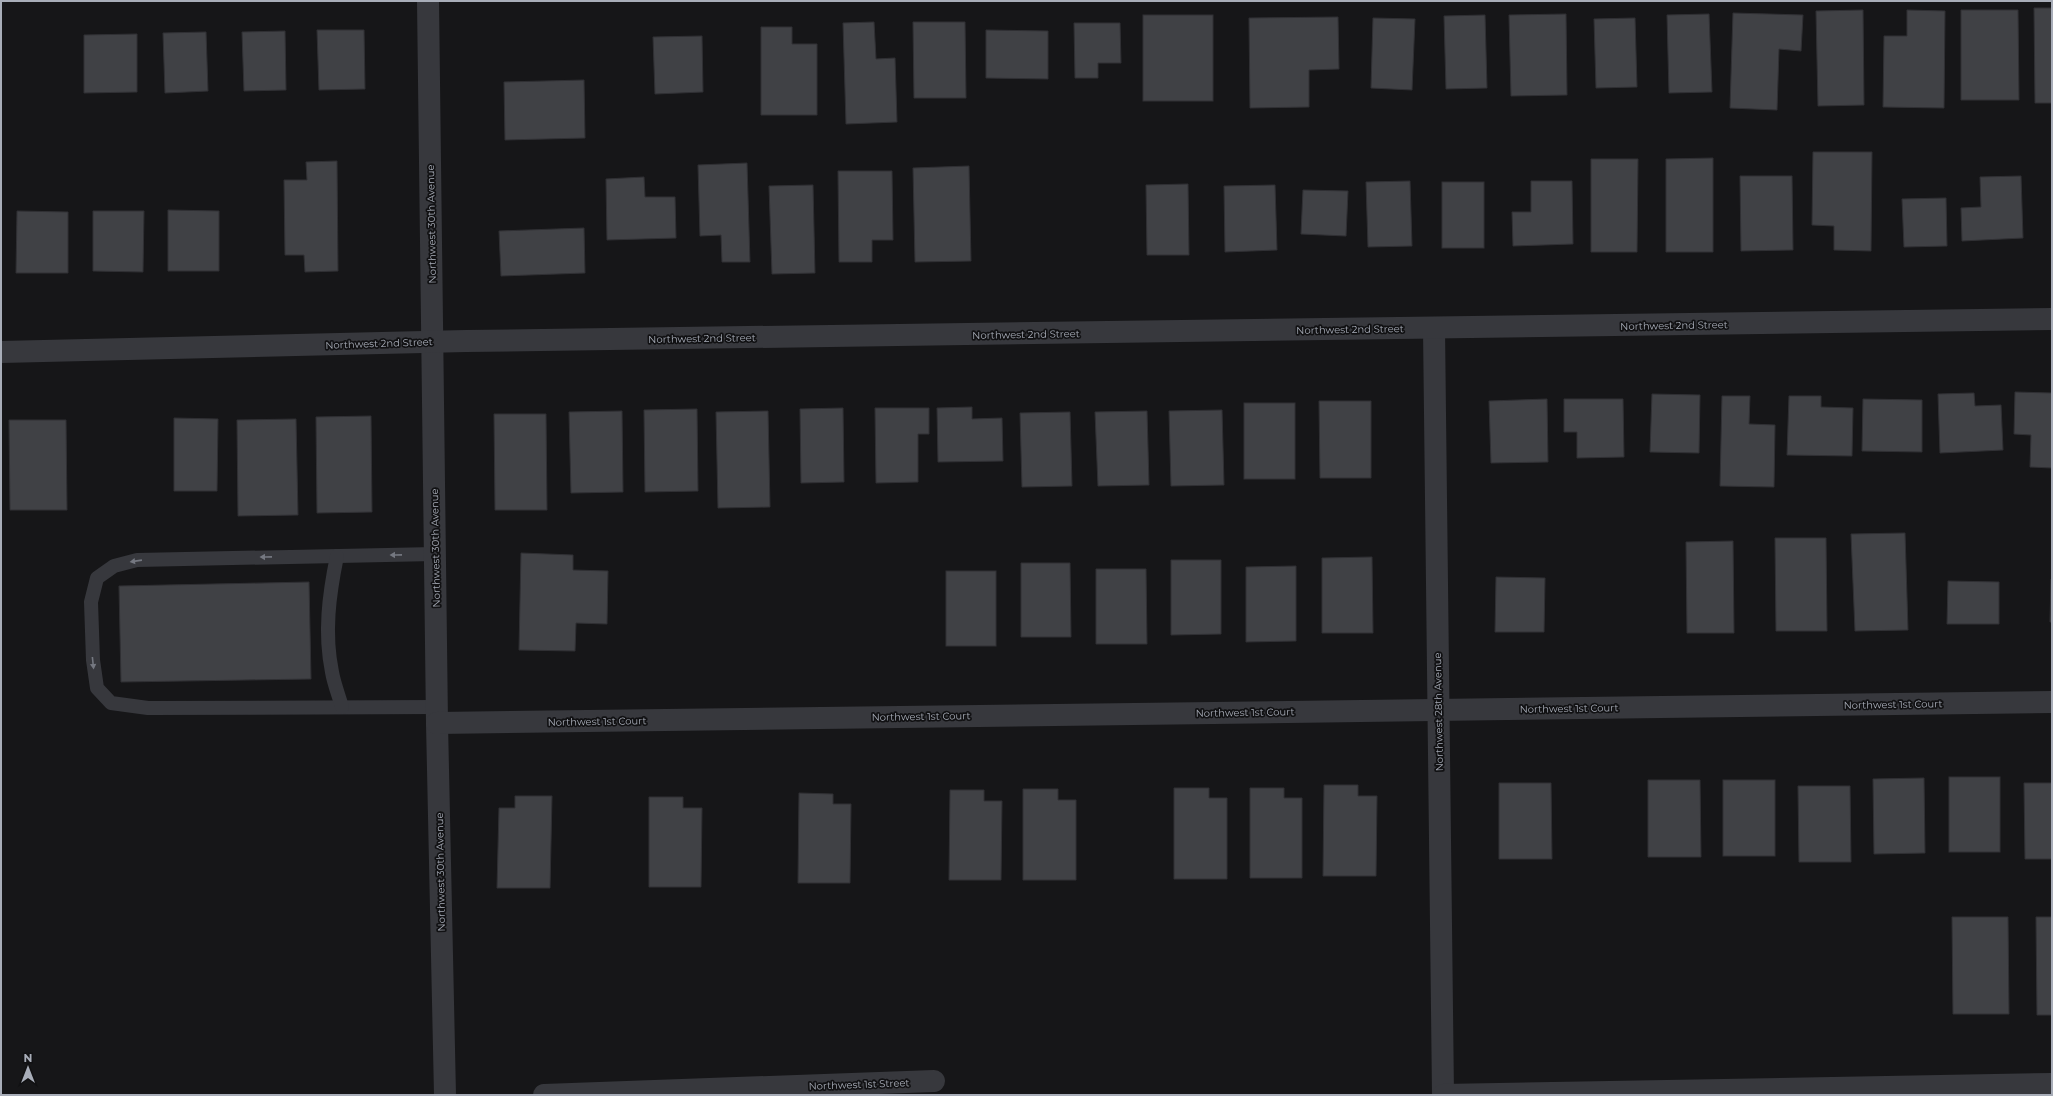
<svg xmlns="http://www.w3.org/2000/svg" width="2053" height="1096" viewBox="0 0 2053 1096" font-family="Montserrat,sans-serif">
	<style>
		.building { fill: #404145; stroke: #303034 }
		.lines { fill: none; stroke-linecap: round; stroke-linejoin: round }
		.lane { stroke: #37383d; stroke-width: 14 }
		.street { stroke: #37383d; stroke-width: 22 }
		.oneway { fill: #757881 }
		.labels { text-anchor: middle; stroke-width: 3.5; stroke-linejoin: round; paint-order: stroke }
		.street-label { font-size: 10px; fill: #a8adb8; stroke: #111113 }
	</style>
	<rect width="100%" height="100%" fill="#161618"/>
	<g class="building">
		<path d="M2034,8H2052V103H2035Z"/>
		<path d="M1863,10L1864,105L1818,106L1816,11Z"/>
		<path d="M1907,10L1945,11L1944,108L1883,107L1884,36H1907Z"/>
		<path d="M1961,10H2018L2019,100H1961Z"/>
		<path d="M1733,13L1803,15L1801,51L1779,49L1777,110L1730,108Z"/>
		<path d="M1566,14L1567,95L1511,96L1509,15Z"/>
		<path d="M1709,14L1712,92L1669,93L1667,15Z"/>
		<rect x="1143" y="15" width="70" height="86"/>
		<path d="M1485,15L1487,88L1446,89L1444,16Z"/>
		<path d="M1338,17L1339,69L1309,70V107L1250,108L1249,18Z"/>
		<path d="M1373,18L1415,19L1412,90L1371,88Z"/>
		<path d="M1635,18L1637,87L1596,88L1594,19Z"/>
		<path d="M874,22L876,59L895,58L897,122L846,124L843,23Z"/>
		<path d="M913,22H965L966,98H914Z"/>
		<path d="M1074,23H1120L1121,63H1098V78H1075Z"/>
		<path d="M761,27H792V44H817V115H761Z"/>
		<path d="M317,30H364L365,89L319,90Z"/>
		<path d="M986,30L1048,31V79L986,78Z"/>
		<path d="M285,31L286,90L244,91L242,32Z"/>
		<path d="M206,32L208,91L165,93L163,33Z"/>
		<path d="M137,34V92L84,93V35Z"/>
		<path d="M702,36L703,92L655,94L653,37Z"/>
		<path d="M584,80L585,138L505,140L504,82Z"/>
		<path d="M1813,152H1872L1871,251L1834,250V226L1812,225Z"/>
		<path d="M1713,158V252H1666V159Z"/>
		<path d="M1591,159H1638L1637,252H1591Z"/>
		<path d="M337,161L338,271L305,272L304,255H285L284,180H307L306,162Z"/>
		<path d="M747,163L750,262H722L721,235L700,236L698,165Z"/>
		<path d="M969,166L971,261L915,262L913,168Z"/>
		<path d="M838,171H892L893,240H872V262H839Z"/>
		<path d="M1740,176H1792L1793,250L1741,251Z"/>
		<path d="M2021,176L2023,238L1962,241L1961,208L1981,207L1980,177Z"/>
		<path d="M644,177L645,197H675L676,238L607,240L606,179Z"/>
		<path d="M1410,181L1412,246L1368,247L1366,182Z"/>
		<path d="M1531,181H1572L1573,244L1513,246L1512,212H1531Z"/>
		<rect x="1442" y="182" width="42" height="66"/>
		<path d="M1188,184L1189,255H1147L1146,185Z"/>
		<path d="M813,185L815,273L772,274L769,186Z"/>
		<path d="M1275,185L1277,250L1225,252L1224,186Z"/>
		<path d="M1303,190L1348,191L1346,236L1301,234Z"/>
		<path d="M1946,198L1947,246L1904,247L1902,199Z"/>
		<path d="M168,210L219,211V271H168Z"/>
		<path d="M17,211L68,212V273H16Z"/>
		<path d="M93,211H144L143,272L93,271Z"/>
		<path d="M584,228L585,273L501,276L499,231Z"/>
		<path d="M2015,392L2052,393V468L2030,467L2031,435L2014,434Z"/>
		<path d="M1974,393L1975,406L2001,405L2003,450L1940,453L1938,394Z"/>
		<path d="M1652,394L1700,395L1699,453L1650,452Z"/>
		<path d="M1722,396H1750L1749,424L1775,425L1774,487L1720,486Z"/>
		<path d="M1789,396H1821V407L1853,408L1852,456L1787,455Z"/>
		<path d="M1547,399L1548,462L1491,463L1489,401Z"/>
		<path d="M1564,399H1623L1624,457L1577,458V432H1564Z"/>
		<path d="M1863,399L1922,400V452L1862,451Z"/>
		<path d="M1319,401H1371V478H1320Z"/>
		<rect x="1244" y="403" width="51" height="76"/>
		<path d="M972,407V419L1002,418L1003,461L938,462L937,408Z"/>
		<path d="M843,408L844,482L801,483L800,409Z"/>
		<path d="M875,408H929V434H918V482L876,483Z"/>
		<path d="M697,409L698,491L645,492L644,410Z"/>
		<path d="M1222,410L1224,485L1171,486L1169,411Z"/>
		<path d="M622,411L623,492L571,493L569,412Z"/>
		<path d="M768,411L770,507L718,508L716,412Z"/>
		<path d="M1147,411L1149,485L1098,486L1095,412Z"/>
		<path d="M1070,412L1072,486L1022,487L1020,413Z"/>
		<path d="M494,414H546L547,510H495Z"/>
		<path d="M371,416L372,512L317,513L316,417Z"/>
		<path d="M174,418L218,419L217,491H174Z"/>
		<path d="M296,419L298,515L238,516L237,420Z"/>
		<path d="M9,420H66L67,510H10Z"/>
		<path d="M1905,533L1908,630L1855,631L1851,534Z"/>
		<path d="M1775,538H1826L1827,631H1776Z"/>
		<path d="M1733,541L1734,633H1687L1686,542Z"/>
		<path d="M521,553L573,555V570L608,571L607,624L576,623L575,651L519,650Z"/>
		<path d="M1372,557L1373,633H1322V558Z"/>
		<path d="M1171,560H1221V634L1171,635Z"/>
		<path d="M1021,563H1070L1071,637H1021Z"/>
		<path d="M1296,566V641L1246,642V567Z"/>
		<path d="M1096,569H1146L1147,644H1096Z"/>
		<rect x="946" y="571" width="50" height="75"/>
		<path d="M1496,577L1545,578L1544,632H1495Z"/>
		<path d="M2051,579H2052V622H2050Z"/>
		<path d="M1948,581L1999,582V624H1947Z"/>
		<path d="M309,582L311,679L121,682L119,586Z"/>
		<rect x="1949" y="777" width="51" height="75"/>
		<path d="M1924,778L1925,853L1874,854L1873,779Z"/>
		<path d="M1648,780H1700L1701,857H1648Z"/>
		<rect x="1723" y="780" width="52" height="76"/>
		<path d="M1499,783H1551L1552,859H1499Z"/>
		<path d="M2024,783H2052V859H2025Z"/>
		<path d="M1324,785H1358V796H1377L1376,876H1323Z"/>
		<path d="M1798,786H1850L1851,862H1799Z"/>
		<path d="M1174,788H1209V798H1227V879H1174Z"/>
		<path d="M1250,788H1284V798H1302V878H1250Z"/>
		<path d="M1023,789H1058V800H1076V880H1023Z"/>
		<path d="M950,790H984V801H1002L1001,880H949Z"/>
		<path d="M799,793L833,794V804H851L850,883H798Z"/>
		<path d="M515,796H552L550,888H497L499,808H515Z"/>
		<path d="M649,797H683V808H702L701,887H649Z"/>
		<path d="M1952,917H2008L2009,1014H1953Z"/>
		<path d="M2036,917H2052V1015H2037Z"/>
	</g>
	<g class="lines">
		<g class="lane">
			<path d="M435,554L137,560L114,566L97,578L91,602L93,660L97,688L111,703L148,708L437,707"/>
			<path d="M337,556C329,595 324,633 332,672C334,684 339,696 342,707"/>
		</g>
		<g class="street">
			<path d="M428,1L437,723L445,1095"/>
			<path d="M1434,328L1443,1095"/>
			<path d="M1,352L466,341L2052,319"/>
			<path d="M437,723L2052,702"/>
			<path d="M544,1095L934,1081"/>
			<path d="M1443,1095L2052,1084"/>
		</g>
	</g>
	<defs><path id="oneway-solid" d="M-6-.8H1V-3.2L6.5 0L1 3.2V.8H-6Z"/></defs>
	<g class="oneway">
		<use href="#oneway-solid" transform="translate(396 555) rotate(179)"/>
		<use href="#oneway-solid" transform="translate(266 557) rotate(179)"/>
		<use href="#oneway-solid" transform="translate(136 561) rotate(172)"/>
		<use href="#oneway-solid" transform="translate(93 663) rotate(84)"/>
	</g>
	<g class="labels">
		<g class="street-label">
			<text transform="translate(431 224) rotate(-91)" y="4">Northwest 30th Avenue</text>
			<text transform="translate(1674 325) rotate(-1)" y="4">Northwest 2nd Street</text>
			<text transform="translate(1350 329) rotate(-1)" y="4">Northwest 2nd Street</text>
			<text transform="translate(1026 334) rotate(-1)" y="4">Northwest 2nd Street</text>
			<text transform="translate(702 338) rotate(-1)" y="4">Northwest 2nd Street</text>
			<text transform="translate(379 343) rotate(-2)" y="4">Northwest 2nd Street</text>
			<text transform="translate(435 548) rotate(-91)" y="4">Northwest 30th Avenue</text>
			<text transform="translate(1893 704) rotate(-1)" y="4">Northwest 1st Court</text>
			<text transform="translate(1569 708) rotate(-1)" y="4">Northwest 1st Court</text>
			<text transform="translate(1245 712) rotate(-1)" y="4">Northwest 1st Court</text>
			<text transform="translate(1438 712) rotate(-91)" y="4">Northwest 28th Avenue</text>
			<text transform="translate(921 716) rotate(-1)" y="4">Northwest 1st Court</text>
			<text transform="translate(597 721) rotate(-1)" y="4">Northwest 1st Court</text>
			<text transform="translate(440 872) rotate(-91)" y="4">Northwest 30th Avenue</text>
			<text transform="translate(859 1084) rotate(-2)" y="4">Northwest 1st Street</text>
		</g>
	</g>
	<rect width="2053" height="1096" fill="none" stroke="#a8adb8" stroke-width="4"/>
	<g transform="translate(28 1068)" stroke="#111113" stroke-width="3" paint-order="stroke">
	<path d="M0-3L7 15L0 10L-7 15Z" fill="#a8adb8"/>
	<text y="-6" font-size="11" font-weight="bold" text-anchor="middle" fill="#a8adb8">N</text>
	</g>
</svg>
